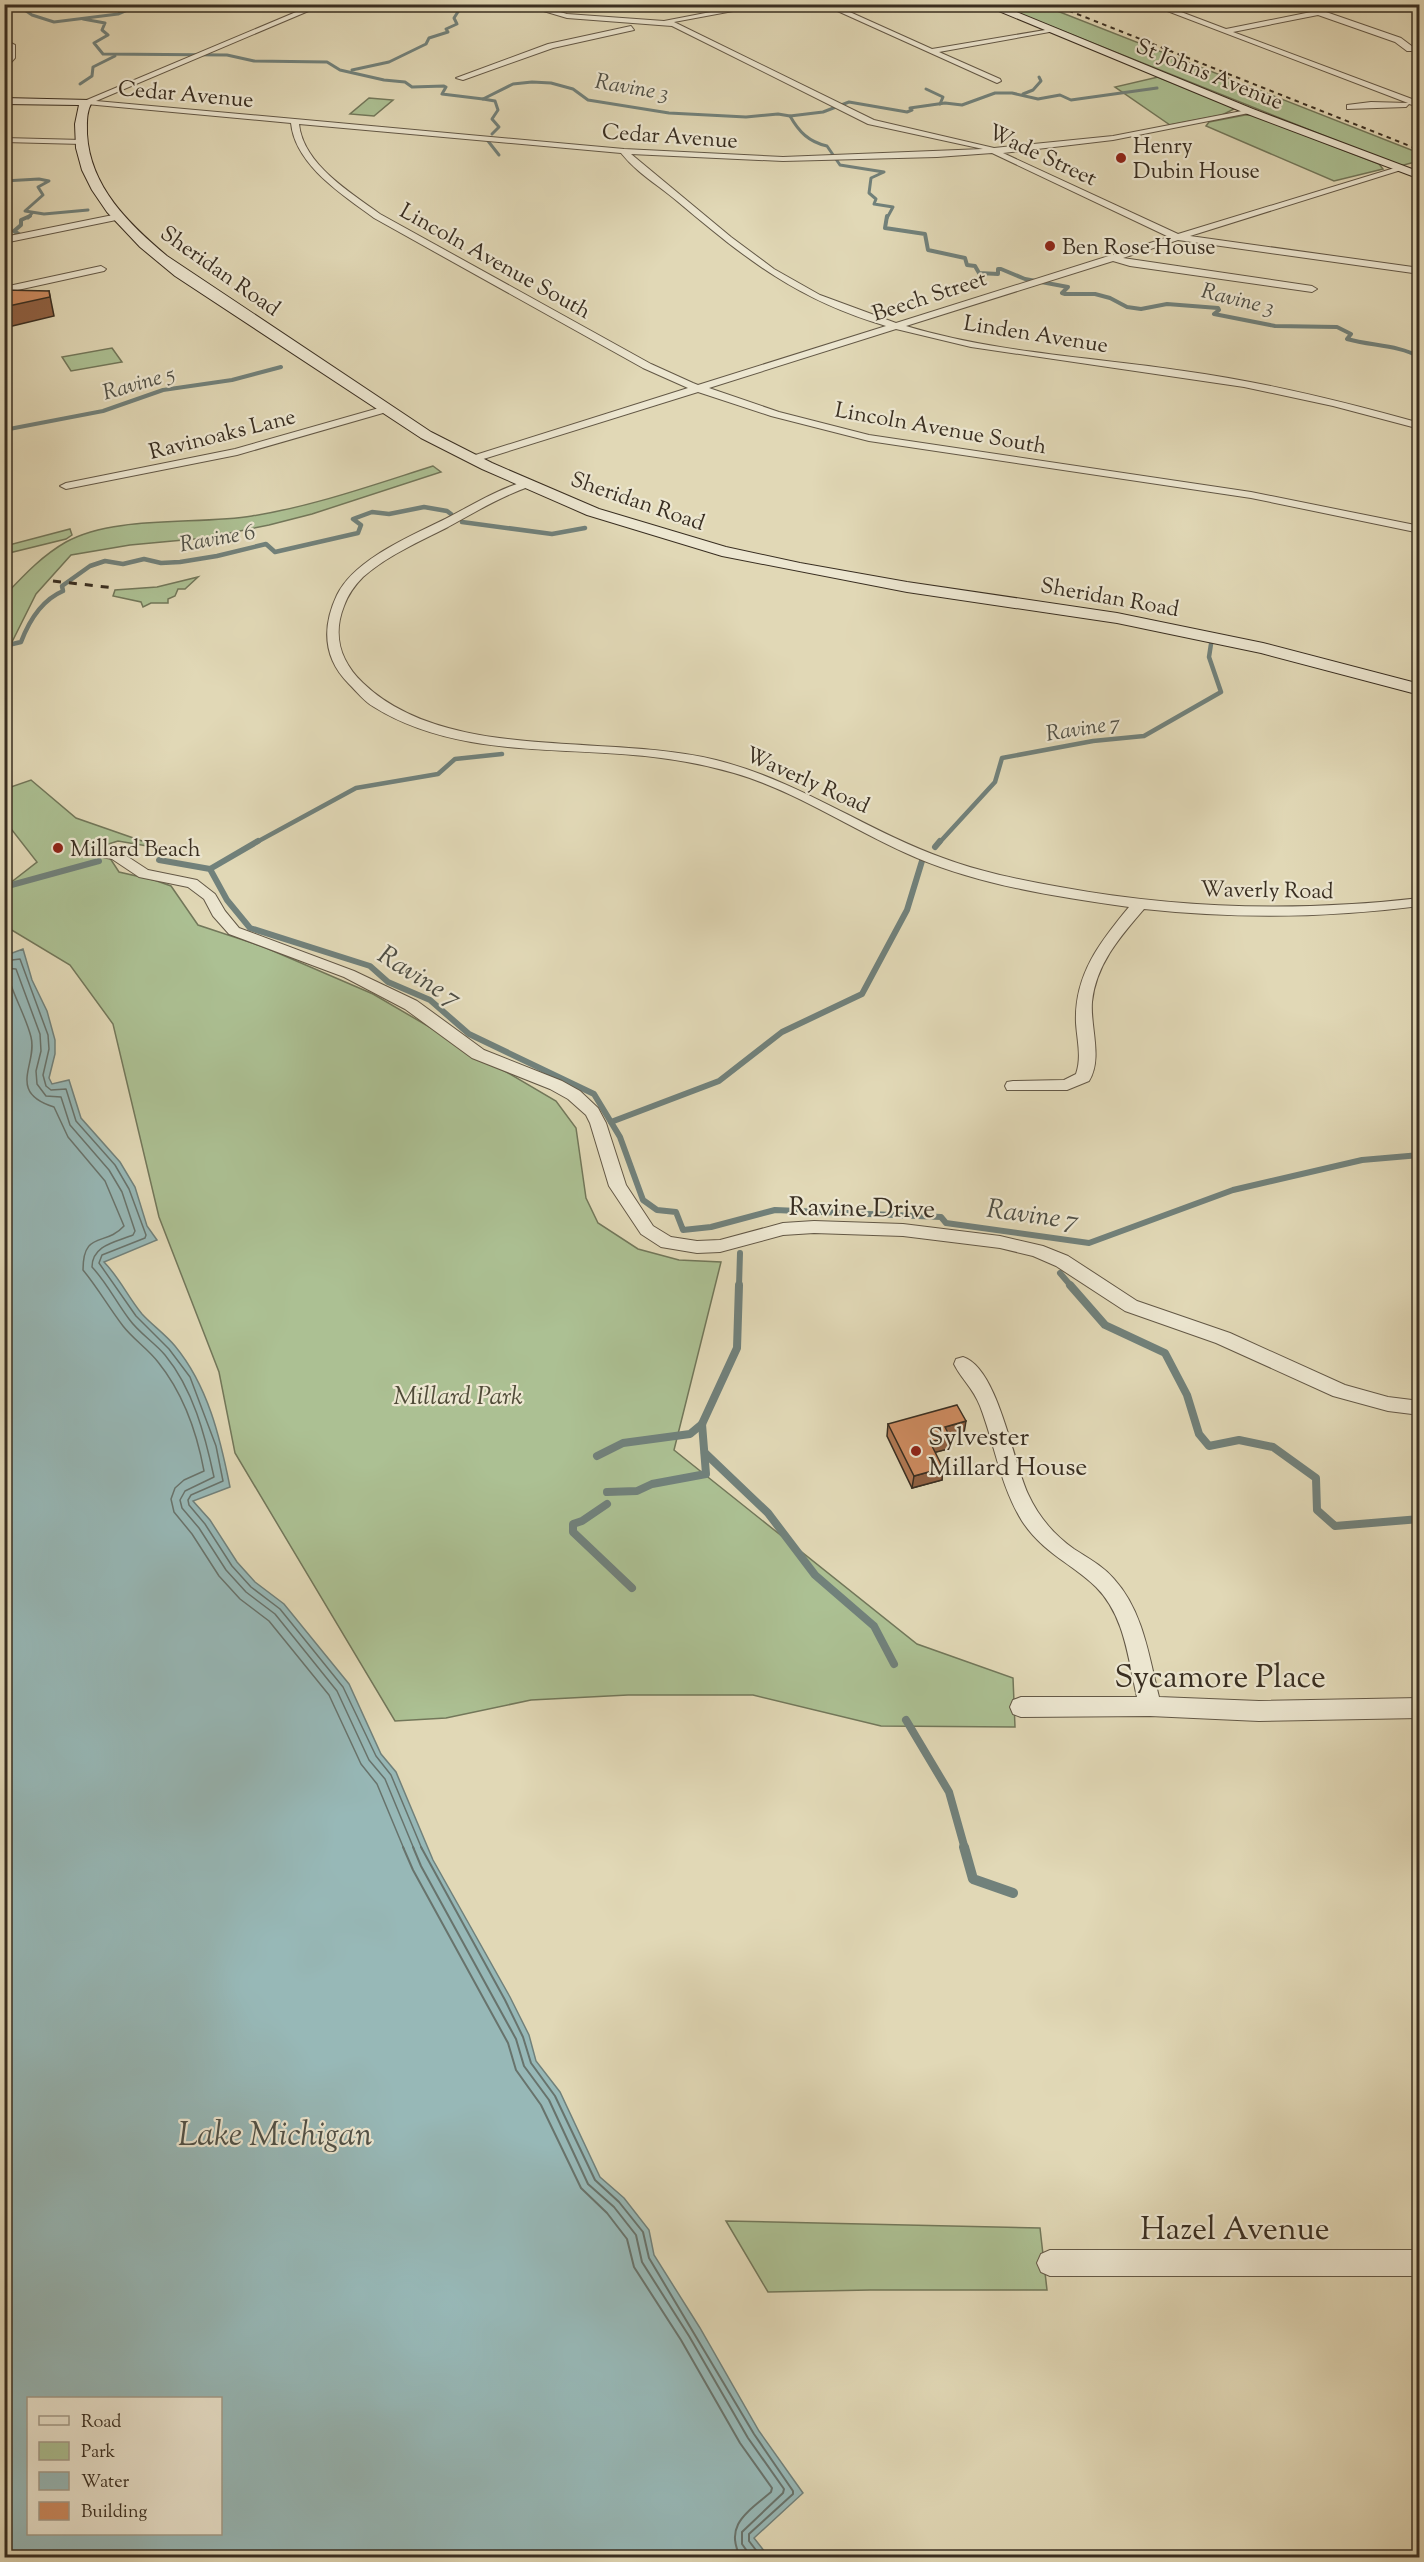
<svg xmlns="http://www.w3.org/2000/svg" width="1424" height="2562" viewBox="0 0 1424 2562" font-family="'Sorts Mill Goudy',serif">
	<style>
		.green { fill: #acc093; stroke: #72775a; stroke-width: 1.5 }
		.water { fill: #97b8b7; stroke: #71817b; stroke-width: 1.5; fill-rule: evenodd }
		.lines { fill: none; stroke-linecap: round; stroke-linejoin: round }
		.shore-far1 { stroke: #68736c; stroke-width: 1.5 }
		.shore { stroke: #68736c; stroke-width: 2 }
		.stream-far5 { stroke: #71817b; stroke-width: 3 }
		.stream-far4 { stroke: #71817b; stroke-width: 4 }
		.stream-far3 { stroke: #71817b; stroke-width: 4.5 }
		.stream-far2 { stroke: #71817b; stroke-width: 6 }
		.stream-far1 { stroke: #71817b; stroke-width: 8 }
		.stream { stroke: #71817b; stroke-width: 10 }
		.street-casing { stroke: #635846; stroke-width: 2 }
		.secondary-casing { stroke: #392e21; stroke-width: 2 }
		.street { fill: #ece6d0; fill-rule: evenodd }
		.secondary { fill: #ece6d0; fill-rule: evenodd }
		.rail-far1 { stroke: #392e21; stroke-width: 2; stroke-dasharray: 4.5 4.5; stroke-linecap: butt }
		.rail { stroke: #392e21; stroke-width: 3; stroke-dasharray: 8 8; stroke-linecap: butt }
		.wall { fill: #b07853; stroke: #392e21; stroke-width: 1.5 }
		.shaded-wall { fill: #906143; stroke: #392e21; stroke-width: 1.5 }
		.building { fill: #cd8b60; stroke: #392e21; stroke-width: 1.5 }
		.poi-dot { fill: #8f2418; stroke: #ece6d0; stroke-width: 2 }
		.labels { text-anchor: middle; stroke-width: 4.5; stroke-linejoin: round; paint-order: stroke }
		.far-street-label { font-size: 22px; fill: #392e21; stroke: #ece6d0 }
		.far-water-label { font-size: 22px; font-style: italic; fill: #505046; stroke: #ece6d0 }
		.far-poi-label { font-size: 22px; fill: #392e21; stroke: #ece6d0; text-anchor: start }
		.street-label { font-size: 26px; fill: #392e21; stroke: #ece6d0 }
		.park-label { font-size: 26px; font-style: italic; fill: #504b38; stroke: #ece6d0 }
		.poi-label { font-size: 26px; fill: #392e21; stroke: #ece6d0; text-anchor: start }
		.water-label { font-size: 27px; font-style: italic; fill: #505046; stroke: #ece6d0 }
		.near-street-label { font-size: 32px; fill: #392e21; stroke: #ece6d0 }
		.near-water-label { font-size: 33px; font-style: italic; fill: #505046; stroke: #ece6d0 }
	</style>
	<rect width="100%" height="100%" fill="#e1d8b6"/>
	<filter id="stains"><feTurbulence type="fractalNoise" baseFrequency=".00333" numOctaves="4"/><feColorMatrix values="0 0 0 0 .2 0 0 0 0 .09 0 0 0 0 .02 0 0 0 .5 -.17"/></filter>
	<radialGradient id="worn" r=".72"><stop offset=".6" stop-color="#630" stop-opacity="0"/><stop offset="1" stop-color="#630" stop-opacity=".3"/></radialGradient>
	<g class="green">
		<path d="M998,5H1042L1419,153V161L1400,166Z"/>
		<path d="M1158,77L1234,108V109L1222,115L1170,125L1115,87Z"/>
		<path d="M369,98L393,100L374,116L350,114Z"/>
		<path d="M1245,115H1253L1379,164L1383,169L1334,181L1206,126L1209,122Z"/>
		<path d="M112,348L122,362L71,371L62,357Z"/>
		<path d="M433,466L441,472L312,514L269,525L205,538L130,545L71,555L36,594L5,656L4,598L7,593C25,574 43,555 66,542C114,515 198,525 252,516C314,506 373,485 433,466Z"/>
		<path d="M70,529L72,535L66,539L5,554V546Z"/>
		<path d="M198,577L185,589H178L175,596L168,599V603H151L143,607L141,602L113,596L115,590L157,587Z"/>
		<path d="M31,780L76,818L165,849L118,841L102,846L119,872L154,880L171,886L198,925L264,947L373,994L556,1101L576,1128L586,1198L598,1223L638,1249L679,1260L721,1262L674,1450L917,1644L1013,1678L1015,1727L881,1726L753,1695H628L531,1700L446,1718L395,1721L235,1453L219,1372L159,1217L113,1024L70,965L5,926V887L37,862L5,821V789Z"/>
		<path d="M726,2221L1040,2228L1047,2290H870L768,2292Z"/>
	</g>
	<path class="water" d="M23,949L32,980L47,1011L55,1040V1054L49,1078L52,1084L69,1080L81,1118L120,1162L135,1187L147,1226L157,1240L104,1262C119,1277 128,1297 142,1314C152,1325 165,1334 175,1346C208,1386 220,1437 230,1487L193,1501L210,1520L237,1562L255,1582L284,1604L349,1684L381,1754L396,1772L433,1860L510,1997L529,2035L536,2061L560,2092L600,2177L624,2198L649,2230L654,2255L700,2328L759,2431L803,2493L754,2538L769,2557H5L4,956ZM28,2398H220V2534H28Z"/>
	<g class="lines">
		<g class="shore-far1">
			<path d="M4,961L20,959L48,1035L49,1049L43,1075L46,1086L51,1090L66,1089L76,1121L115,1165L129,1189L146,1235L145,1238L102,1255L99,1263L136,1316L169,1349L190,1377L216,1446L223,1481L191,1495L188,1500L189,1505L205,1524L232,1566L251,1587L280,1609L343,1687L376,1756L391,1775L422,1849"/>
			<path d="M4,968L16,969L40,1034L41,1051L36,1071L37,1084L46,1096L61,1097L70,1125L109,1170L122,1192L135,1231L133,1235C116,1242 92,1245 92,1267C107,1283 116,1302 129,1319C139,1333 154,1342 165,1355C193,1389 205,1435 214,1477L185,1491L180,1500L182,1508L199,1528L226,1570L246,1592L275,1614L337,1691L369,1760L385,1779L414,1849"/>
			<path d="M4,977L9,979C15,999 26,1017 31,1037C38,1064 6,1092 54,1107L68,1137L105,1181L124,1226C105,1247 83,1230 83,1270C98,1288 109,1308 123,1326C133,1339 148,1349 158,1362C183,1393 197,1433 204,1471L184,1480L175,1488L171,1499L174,1512L192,1534L219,1576L240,1599L269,1621L329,1695L361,1764L377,1784L404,1849"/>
		</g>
		<g class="shore">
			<path d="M403,1847L413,1870L508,2043L516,2070L541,2105L581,2188L607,2213L627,2239L634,2267L681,2340L740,2443L772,2488L771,2492C748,2512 723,2525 741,2558"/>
			<path d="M413,1847L421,1866L516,2039L524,2066L549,2100L588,2184L614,2207L636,2235L642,2262L689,2336L748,2438L784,2489L783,2493L742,2532V2544L752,2558"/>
			<path d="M421,1847L505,2000L523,2037L531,2063L555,2096L595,2180L619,2202L643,2232L649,2258L754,2434L793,2491V2494L749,2534V2541L762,2558"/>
		</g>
		<g class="stream-far5">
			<path d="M16,4L32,15L54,22L118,14L141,4"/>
			<path d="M694,4L696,8L711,9"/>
			<path d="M83,19L105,23L102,30L108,35L94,43L103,54L227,55L254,61L327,62L340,70L384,80L405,82L412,87L444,86L446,87L442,94L483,99L513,84L532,82L551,83L573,89L588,100L669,113L746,117L778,114L790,116L823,112L849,102L907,112L912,110L910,108L945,103L962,105L995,93H1012L1038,99L1060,95L1071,100L1157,88"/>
			<path d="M352,70L389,62L426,44L429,38L448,32L446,29L457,24L454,18L463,4"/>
			<path d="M80,84L92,76L93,67L115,56"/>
			<path d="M926,89L943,97L940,104"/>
			<path d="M1023,94L1033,90L1041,81L1039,77"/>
			<path d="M483,99L495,101L498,110L492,119L499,127L492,134"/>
			<path d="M790,116C799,132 809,142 827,146L840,165L884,172L871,178L869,193L876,199L874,204L893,207L887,218"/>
			<path d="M488,141L499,155"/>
			<path d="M4,181L39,179L49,181L38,187L43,195L25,211L44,214L88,210"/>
			<path d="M28,218L32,213"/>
		</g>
		<g class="stream-far4">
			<path d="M887,216L885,228L925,234L928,250L965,258L967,265L975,266L979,273L998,274V269H1001L1025,279L1068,287L1062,293L1065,294H1095L1110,298L1127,307L1141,309L1167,304L1218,308L1219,310L1214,314L1275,326L1337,327L1351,334L1347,339C1372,346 1398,345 1420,357"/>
			<path d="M20,235L14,231L21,225V220L30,216"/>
			<path d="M4,430L103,411L163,390L232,380L281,367"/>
		</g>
		<g class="stream-far3">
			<path d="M462,522L552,534L585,528"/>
			<path d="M4,646L21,642C29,621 42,600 63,591L62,586L90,566L105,561L123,564L144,559L161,563L180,562L217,556L266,544L275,552L358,533L361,525L353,519L372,512L389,514L424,507L447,511L451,514"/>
			<path d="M255,843L356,788L438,774L455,759L502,754"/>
			<path d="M939,843L995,782L1002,758L1093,741L1144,736L1221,692L1209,657L1211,644"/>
		</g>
		<g class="stream-far2">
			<path d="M935,847L940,841"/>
			<path d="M159,860L210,869L227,900L250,928L370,966L388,982L430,1000L469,1034L594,1094L620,1137L643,1200L657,1210L676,1212L683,1230L711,1227L775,1210L941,1217L946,1223L1089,1243L1233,1190L1362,1160L1420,1155"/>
			<path d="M210,869L258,841"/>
			<path d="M4,887L99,861"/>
			<path d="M611,1122L719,1081L782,1032L862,994L907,910L922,861"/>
			<path d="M1060,1273L1071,1286"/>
			<path d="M739,1286L740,1253"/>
		</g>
		<g class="stream-far1">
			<path d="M1070,1285L1105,1325L1165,1353L1187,1395L1199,1434L1209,1446L1239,1440L1273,1447L1316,1478L1317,1510L1335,1526L1420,1519"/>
			<path d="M705,1453L768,1513L815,1575L874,1626L894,1664"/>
			<path d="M597,1456L623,1443L690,1434L702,1424"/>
			<path d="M607,1492L637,1491L652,1484L706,1474L702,1424L737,1348L739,1285"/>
			<path d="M607,1504L582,1521L573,1524V1532L632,1588"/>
			<path d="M906,1720L949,1792L965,1849"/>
		</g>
		<path class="stream" d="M964,1847L973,1879L1013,1893"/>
		<g class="street-casing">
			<g id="street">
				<path d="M315,4H325L96,101L624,149L783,157L983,149L868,124L672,26L567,18L520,4H533L567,14L664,21L752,4H770L674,22L874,120L994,148L1113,136L1252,109L1253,111L1249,113L1113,140L1003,153L1178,234L1401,166V170L1190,236L1420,268V274L1178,240L1123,258L1312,286L1317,289L1312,292L1130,266L1113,261L906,326C996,353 1092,357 1184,371C1264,382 1342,401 1420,423V429L1333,406L1244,387L971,347L896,329L709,388L779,412L869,435L1251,492L1420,526V533L1251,498L869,441L771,416L698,392L477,461H469V457L688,388L643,368L374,218C343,195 295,165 291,123L86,104L82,102ZM299,124L621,153C637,173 658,185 677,201C746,259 797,300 886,326L698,385L693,383L651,364L380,214C350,192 303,164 299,124ZM992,153L1169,237L896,323L820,295L774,269L731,237L631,154L783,161L937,157Z"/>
				<path d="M822,4H832L932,49L1051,29L1055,31L939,52L1000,79L1001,81L997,83Z"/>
				<path d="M1149,4H1160L1226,29L1311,12L1292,4H1303L1401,38L1413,47V51H1407L1395,42L1318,15L1233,32L1420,102V107L1409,104L1406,107L1347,109V105L1371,102L1408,103Z"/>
				<path d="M631,26L634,30L553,48L463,80L456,78L548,44Z"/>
				<path d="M11,43L15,45V58L4,70L7,45Z"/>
				<path d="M4,138L82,140L86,142L82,144L4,142Z"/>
				<path d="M118,214L122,217L121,219L4,243V237Z"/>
				<path d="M101,266L106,269L104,271L4,293V287Z"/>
				<path d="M386,406L391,409L390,411L237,455L66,489L60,486L66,483L235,449Z"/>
				<path d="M527,481L531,482V486C502,496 475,512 448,527C419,542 388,555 363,577C354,586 348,595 344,606C332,636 341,662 363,683C446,763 607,733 716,760C800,781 863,829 943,858C980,872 1021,880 1060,887C1179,909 1299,912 1420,898V906C1327,918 1236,919 1144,909C1120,937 1096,964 1092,1002C1090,1027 1103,1058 1089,1081L1067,1090H1007L1005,1086L1007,1082L1013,1081L1064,1080L1076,1074C1082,1057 1077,1040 1076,1023C1074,975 1100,942 1129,907C1058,897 984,886 917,858C855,832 799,792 734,773C710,766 685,761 661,758C566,745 459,760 374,707C365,702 357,692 349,684C323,658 322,627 337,595C355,558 414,535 449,517C474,504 499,488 527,481Z"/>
				<path d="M102,849L122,853L148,870L197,880L215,894L225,911L239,928L354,971L417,1001L484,1050L562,1081L580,1091L598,1108L606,1123L626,1185L653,1226L671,1237L697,1241L720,1240L783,1223L814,1221L903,1224L1000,1236L1043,1246L1068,1256L1137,1301L1230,1333L1345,1385L1388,1397L1420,1401V1415L1388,1411L1333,1396L1216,1343L1125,1311L1056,1266L1033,1256L1000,1248L903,1236L814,1233L783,1235L720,1252L697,1253L661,1247L641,1234L609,1186L590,1123L586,1115L568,1099L550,1089L472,1058L405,1009L344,977L229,934L213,916L204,899L188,887L139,877L112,859L97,856L95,853L97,850Z"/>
				<path d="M963,1357C998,1368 1013,1462 1028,1494C1038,1516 1054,1535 1074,1549C1088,1558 1103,1566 1114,1579C1143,1611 1149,1656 1159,1697L1259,1701L1420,1698V1718L1259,1721L1150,1716L1021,1717L1013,1714L1010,1707L1013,1700L1021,1697H1137C1128,1659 1125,1616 1096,1587C1071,1563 1043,1553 1022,1521C1000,1485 995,1445 980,1406C973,1388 962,1380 954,1364L956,1359Z"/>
				<path d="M1050,2250H1420V2276H1050L1041,2272L1037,2263L1041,2254Z"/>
			</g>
		</g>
		<g class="secondary-casing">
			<g id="secondary">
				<path d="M982,4H997L1253,109L1420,172V179L1245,113Z"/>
				<path d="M4,98L90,100L92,102C86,112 87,123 87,134C90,187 129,224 167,256L431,432L492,463L599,509L726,547L800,563L907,582L1117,613L1263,643L1420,684V695L1261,653L1117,623L907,592L722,556L587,515L482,469L421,438L175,276L140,247L107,212L92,190L82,170L76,148L75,124L79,105L4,104Z"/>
			</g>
		</g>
		<use href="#street" class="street"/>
		<use href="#secondary" class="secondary"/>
		<path class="rail-far1" d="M1052,4L1420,150"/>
		<path class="rail" d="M53,581L115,588"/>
	</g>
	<path class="wall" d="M888,1424L964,1433L950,1437L948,1449L935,1452L942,1480L912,1488L887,1436Z"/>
	<g class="shaded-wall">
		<path d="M49,291L54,316L4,328V307Z"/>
		<path d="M966,1421L964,1433L943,1439L945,1427Z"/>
		<path d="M950,1437L948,1449L929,1454L930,1442Z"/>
		<path d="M943,1468L942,1480L912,1488L914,1476Z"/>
	</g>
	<g class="building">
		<path d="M4,290L49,291L50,297L4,307Z"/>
		<path d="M957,1405L966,1421L945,1427L950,1437L930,1442L943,1468L914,1476L888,1424Z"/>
	</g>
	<g class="poi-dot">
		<circle cx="1121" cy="158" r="6"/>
		<circle cx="1050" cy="246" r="6"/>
		<circle cx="58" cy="848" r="6"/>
		<circle cx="916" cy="1451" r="6"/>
	</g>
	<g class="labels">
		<g class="far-street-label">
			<text transform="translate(1210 73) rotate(22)" y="8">St Johns Avenue</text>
			<text transform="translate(186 93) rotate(5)" y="8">Cedar Avenue</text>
			<text transform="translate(670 135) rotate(4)" y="8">Cedar Avenue</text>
			<text transform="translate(1043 154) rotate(25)" y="8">Wade Street</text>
			<text transform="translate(496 260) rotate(29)" y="8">Lincoln Avenue South</text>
			<text transform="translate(221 270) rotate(35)" y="8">Sheridan Road</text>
			<text transform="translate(929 295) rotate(-18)" y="8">Beech Street</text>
			<text transform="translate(1036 333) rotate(9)" y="8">Linden Avenue</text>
			<text transform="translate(941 427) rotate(10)" y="8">Lincoln Avenue South</text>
			<text transform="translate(222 433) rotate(-14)" y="8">Ravinoaks Lane</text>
			<text transform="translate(638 500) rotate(19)" y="8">Sheridan Road</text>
			<text transform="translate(1110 596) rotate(10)" y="8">Sheridan Road</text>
			<text transform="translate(808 779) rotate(24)" y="8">Waverly Road</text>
			<text transform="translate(1267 889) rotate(1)" y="8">Waverly Road</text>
		</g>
		<g class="far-water-label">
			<text transform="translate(632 86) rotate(10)" y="8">Ravine 3</text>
			<text transform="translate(1238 298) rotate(14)" y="8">Ravine 3</text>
			<text transform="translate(138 382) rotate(-16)" y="8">Ravine 5</text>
			<text transform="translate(217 537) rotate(-10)" y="8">Ravine 6</text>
			<text transform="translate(1083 727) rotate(-9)" y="8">Ravine 7</text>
		</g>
		<g class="far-poi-label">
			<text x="1133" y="153">Henry<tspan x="1133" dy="25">Dubin House</tspan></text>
			<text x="1062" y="254">Ben Rose House</text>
			<text x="70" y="856">Millard Beach</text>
		</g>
		<g class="street-label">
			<text transform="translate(862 1207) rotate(1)" y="9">Ravine Drive</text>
		</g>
		<g class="park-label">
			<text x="458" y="1404">Millard Park</text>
		</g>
		<g class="poi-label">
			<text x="928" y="1445">Sylvester<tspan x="928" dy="30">Millard House</tspan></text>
		</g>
		<g class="water-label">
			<text transform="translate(420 976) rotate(32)" y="9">Ravine 7</text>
			<text transform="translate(1033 1214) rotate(8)" y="9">Ravine 7</text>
		</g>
		<g class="near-street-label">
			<text x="1220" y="1687">Sycamore Place</text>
			<text x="1235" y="2239">Hazel Avenue</text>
		</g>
		<g class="near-water-label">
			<text x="275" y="2145">Lake Michigan</text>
		</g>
	</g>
	<rect width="1424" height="2562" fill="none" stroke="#e1d8b6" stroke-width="24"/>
	<rect x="6" y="6" width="1412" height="2550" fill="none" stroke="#392e21" stroke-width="3"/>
	<rect x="12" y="12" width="1400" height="2538" fill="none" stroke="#392e21" stroke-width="1.5"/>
	<rect x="27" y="2397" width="195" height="138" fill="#ece6d0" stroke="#a49c8a" stroke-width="1.5"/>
	<rect x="39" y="2416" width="30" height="9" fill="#ece6d0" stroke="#a49c8a" stroke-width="1.5"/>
	<text x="81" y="2427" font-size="18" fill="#392e21">Road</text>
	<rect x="39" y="2442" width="30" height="18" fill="#acc093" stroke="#a49c8a" stroke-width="1.5"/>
	<text x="81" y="2457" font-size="18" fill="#392e21">Park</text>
	<rect x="39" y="2472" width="30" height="18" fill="#97b8b7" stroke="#a49c8a" stroke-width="1.5"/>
	<text x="81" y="2487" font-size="18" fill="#392e21">Water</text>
	<rect x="39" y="2502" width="30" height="18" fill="#cd8b60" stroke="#a49c8a" stroke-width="1.5"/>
	<text x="81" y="2517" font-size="18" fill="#392e21">Building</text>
	<rect width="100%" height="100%" filter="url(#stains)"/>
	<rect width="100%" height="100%" fill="url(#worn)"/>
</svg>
